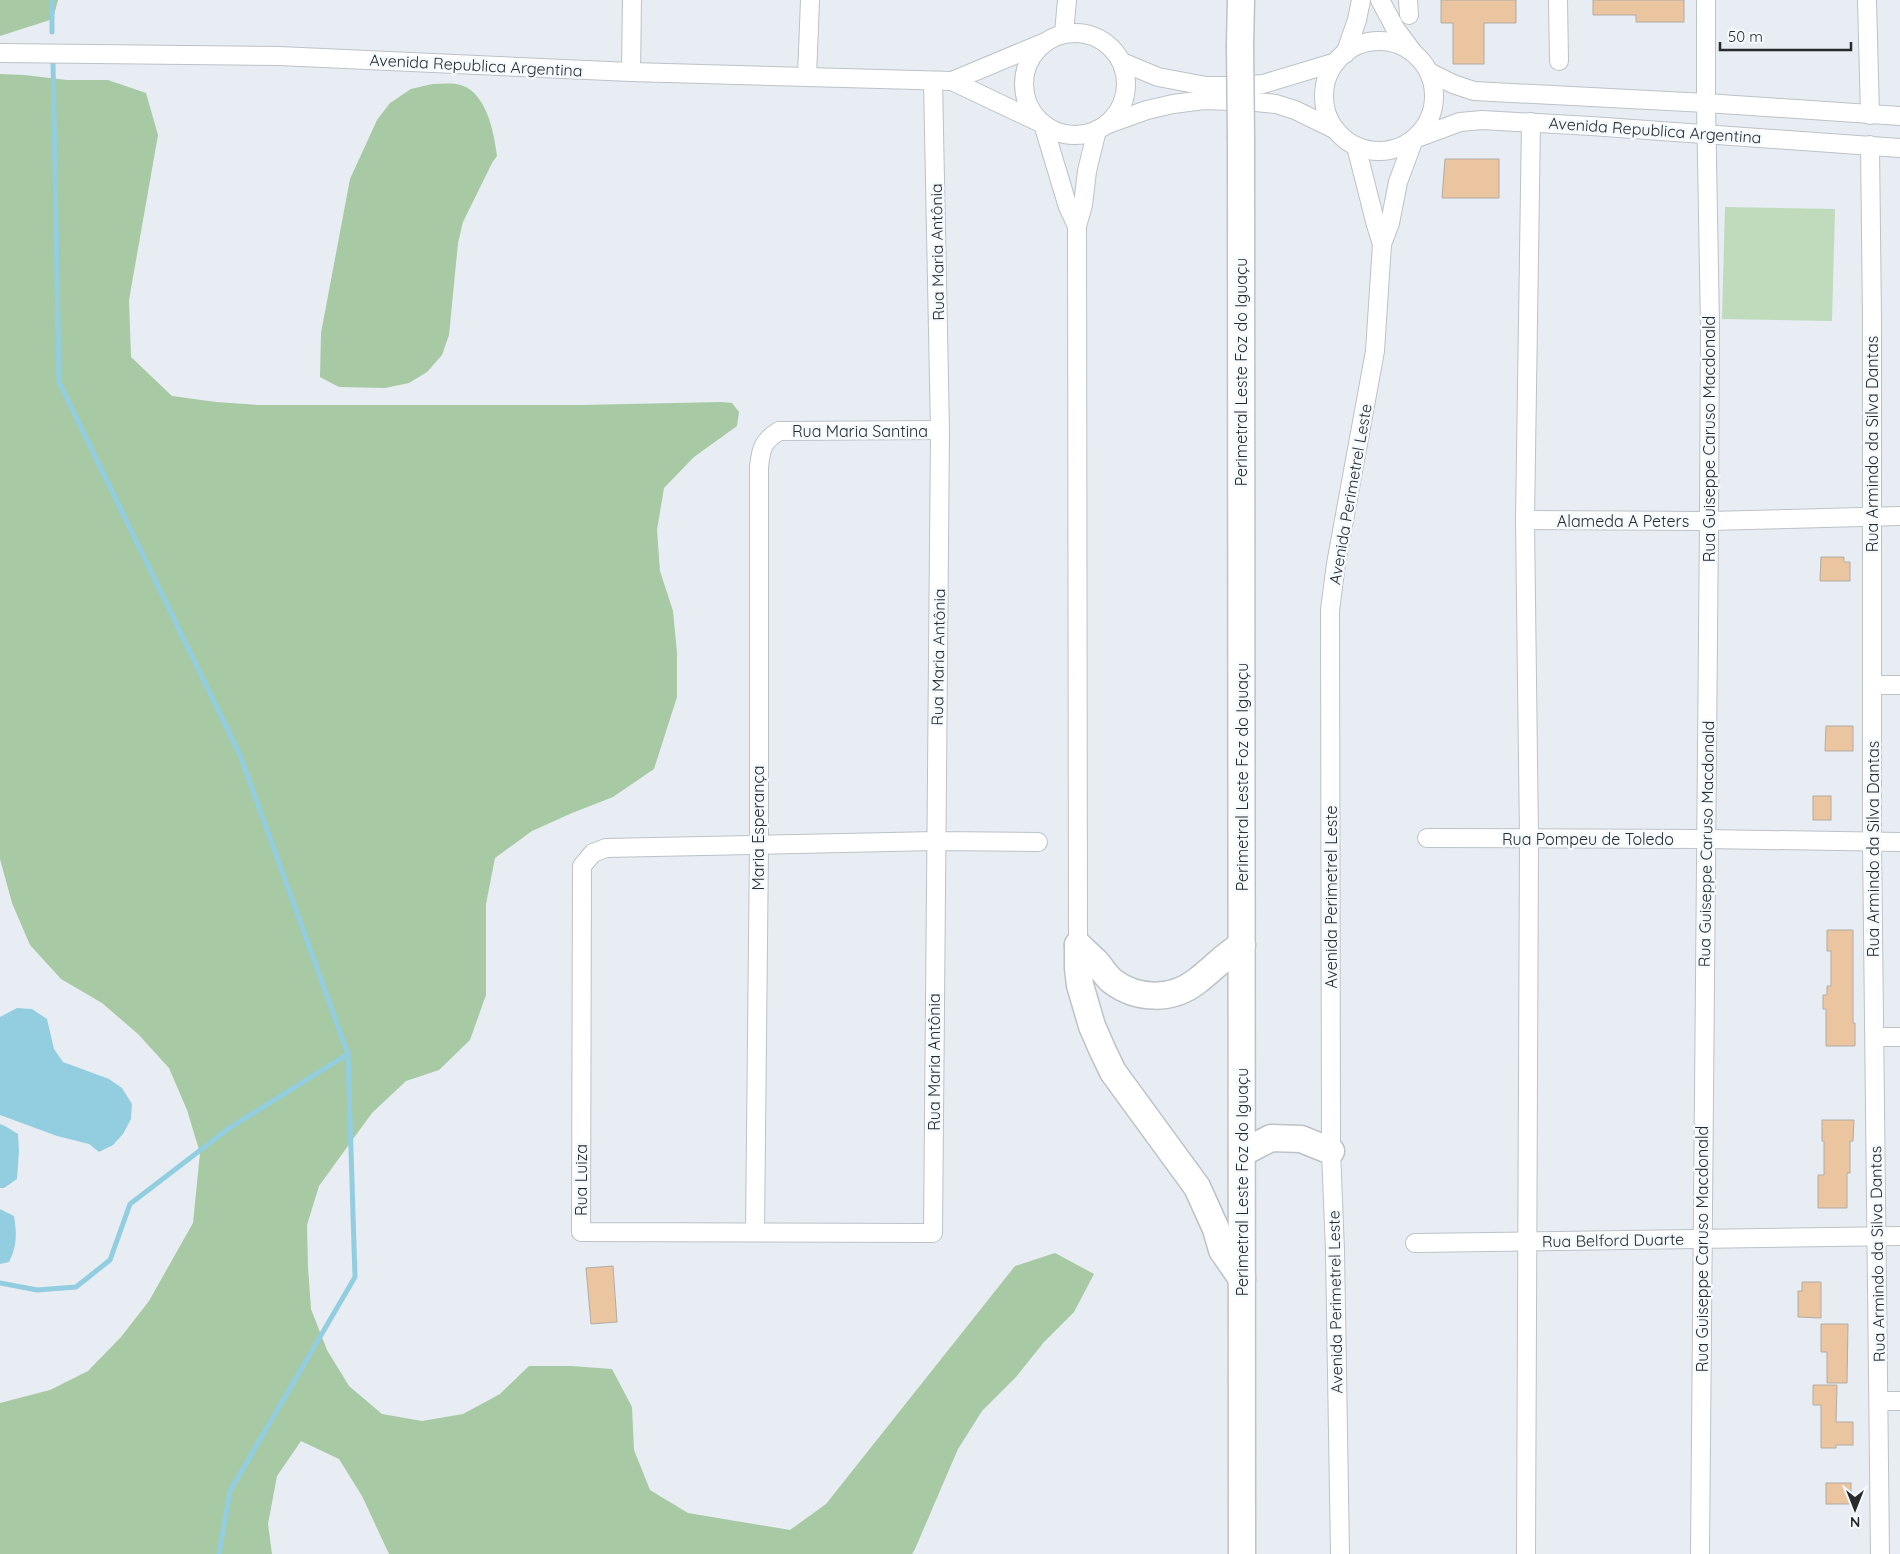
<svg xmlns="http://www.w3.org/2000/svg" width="1900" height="1554" viewBox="0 0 1900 1554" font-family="Quicksand,sans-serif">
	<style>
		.green { fill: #bfdbbb }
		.forest { fill: #a7c9a3 }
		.water { fill: #93cee0 }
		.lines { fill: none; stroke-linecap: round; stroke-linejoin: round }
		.stream { stroke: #93cee0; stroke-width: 5 }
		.building { fill: #eac5a0; stroke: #b1aca6 }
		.minor-casing { stroke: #bcc2c7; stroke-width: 20 }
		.highway-casing { stroke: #bcc2c7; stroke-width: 29 }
		.minor { stroke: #fff; stroke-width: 18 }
		.highway { stroke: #fff; stroke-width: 26 }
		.highway-bridge-casing { stroke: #bcc2c7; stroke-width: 29; stroke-linecap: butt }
		.highway-bridge { stroke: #fff; stroke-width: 26 }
		.labels { text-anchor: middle; stroke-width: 5; stroke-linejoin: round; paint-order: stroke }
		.street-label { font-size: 16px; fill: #282a2c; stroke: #f5faff }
	</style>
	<rect width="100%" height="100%" fill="#e7edf3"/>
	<path class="green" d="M1725,207L1835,209L1832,321L1722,319Z"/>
	<g class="forest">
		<path d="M0,0H58L53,19L0,36Z"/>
		<path d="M0,74L24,75L67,80H108L146,93L158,135L129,300L131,357L172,396L216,402L258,405H583L721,402L732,403L739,412L737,426L694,457L664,488L657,530L660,571L673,611L677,653V697L654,769L613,797L572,813L532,831L495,858L486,904V995L470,1040L439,1070L406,1081L372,1113L345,1150L319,1186L307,1225L308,1267L311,1309L327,1350L349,1386L382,1414L422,1421L463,1414L500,1394L529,1366H571L612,1369L632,1407L634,1450L650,1490L688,1513L790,1530L826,1504L1015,1266L1055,1253L1094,1274L1074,1312L1044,1342L1016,1377L982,1411L958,1449L915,1549L912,1554H389L362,1496L339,1459L301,1441L277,1476L268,1524L272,1554H0V1403L50,1390L88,1371L121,1337L149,1301L193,1223L200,1153L187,1110L169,1068L138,1034L102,1003L61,979L30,945L12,903L0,859Z"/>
		<path d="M432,84C440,84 448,83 456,84C486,88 494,132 497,156L492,163L463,222L458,243L449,335L442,355L427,372L409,383L385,388L339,387L320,377L321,333L350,179L377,120L390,103L411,89Z"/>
	</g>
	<g class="water">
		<path d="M17,1008L32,1009L47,1019L54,1049L63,1062L109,1079L122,1088L132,1104L131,1119L123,1134L113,1145L99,1152L89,1144L57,1136L0,1115V1017Z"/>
		<path d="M0,1124L5,1126L18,1134L19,1151L17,1179L4,1188H0Z"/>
		<path d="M0,1209L14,1216C17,1234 17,1246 9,1262L0,1264Z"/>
	</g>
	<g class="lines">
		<g class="stream">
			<path d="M52,0V32"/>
			<path d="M53,63L59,382L240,755L348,1054L355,1277L230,1491L219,1554"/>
			<path d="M0,1283L37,1290L76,1287L110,1260L130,1204L228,1129L348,1054"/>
		</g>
	</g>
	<g class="building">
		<path d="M1441,0H1516V23H1484V64H1453V23H1441Z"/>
		<path d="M1593,0H1684V22H1636V15H1593Z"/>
		<path d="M1445,159H1499V198H1442Z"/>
		<path d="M1821,557H1844V562H1850V581H1820Z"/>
		<path d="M1826,726H1853V751H1825Z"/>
		<rect x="1813" y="796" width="18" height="24"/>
		<path d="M1827,930H1853V1023H1855V1046H1826V1009H1823V995H1827V986H1831V951H1827Z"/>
		<path d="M1822,1120H1854L1853,1141H1850V1173H1847V1208H1818V1175H1824V1141H1822Z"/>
		<path d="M613,1266L617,1322L591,1324L586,1268Z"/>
		<path d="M1802,1282H1821V1318L1798,1317V1291H1802Z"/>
		<path d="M1821,1324H1848L1847,1383H1827V1352H1821Z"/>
		<path d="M1813,1385H1837L1836,1422H1853V1445H1836V1448H1821V1405H1813Z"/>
		<rect x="1826" y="1483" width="25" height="21"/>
	</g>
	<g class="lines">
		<g class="minor-casing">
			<g id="minor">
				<path d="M1380,0L1395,28L1412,51"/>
				<path d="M1408,0L1409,15"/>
				<path d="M1558,0L1559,61"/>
				<path d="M1867,0L1870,115"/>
				<circle cx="1075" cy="84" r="51"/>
				<path d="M1064,33L1067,0"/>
				<circle cx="1379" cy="96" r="55"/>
				<path d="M0,53L279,56L631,72L952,81L1043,43"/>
				<path d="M1345,54L1357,20L1361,0"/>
				<path d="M1122,62L1158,77L1206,86H1235L1263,84L1336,62"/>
				<path d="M631,72L632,0"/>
				<path d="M1429,72L1453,84L1474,91L1706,103L1900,116"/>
				<path d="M807,77L810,0"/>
				<path d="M933,81L940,430L933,1233L581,1232L582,866L593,853L606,848L936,841L1038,842"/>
				<path d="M952,81L1043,124L1068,207L1077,226"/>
				<path d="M1108,124L1147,110L1173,104L1204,100L1256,102L1276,104L1295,110L1336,130"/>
				<path d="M1870,145L1872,319V842L1880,1554"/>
				<path d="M1356,146L1376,225L1382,244"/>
				<path d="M1525,520L1709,521L1900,516"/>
				<path d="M1872,685H1900"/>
				<path d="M1427,838L1706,839L1900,842"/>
				<path d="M1078,945L1077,226L1083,205L1087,171L1097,130"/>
				<path d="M1875,1037H1900"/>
				<path d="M755,1232L759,845V467C761,448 763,441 779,431L940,430"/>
				<path d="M1415,1243L1900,1236"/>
				<path d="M1879,1401H1900"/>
				<path d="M1340,1554L1335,1251L1331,1151L1330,610L1336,564L1375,351L1382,244L1390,223L1398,182L1414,139L1460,122L1482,120L1591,126L1900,148"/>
				<path d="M1526,1554L1529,839L1525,520L1531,122"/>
				<path d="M1700,1554L1709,521L1710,326L1706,103V0"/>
			</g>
		</g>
		<g class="highway-casing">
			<g id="highway">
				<path d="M1240,45L1241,0"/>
				<path d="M1241,140L1242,1554"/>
				<path d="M1078,945V968L1080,985L1092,1026L1102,1049L1113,1072L1197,1187L1216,1229L1222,1250L1242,1279"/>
				<path d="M1078,945C1083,950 1089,955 1095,961C1101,967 1105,975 1112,981C1137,1000 1172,1001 1197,981C1213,969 1225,955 1242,945"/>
				<path d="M1242,1153L1271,1138L1301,1139L1331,1151"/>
			</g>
		</g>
		<use href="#minor" class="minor"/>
		<use href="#highway" class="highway"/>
		<g class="highway-bridge-casing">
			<path id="highway-bridge" d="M1240,45L1241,140"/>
		</g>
		<use href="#highway-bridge" class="highway-bridge"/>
	</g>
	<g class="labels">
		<g class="street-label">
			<text transform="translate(476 65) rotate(3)" y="6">Avenida Republica Argentina</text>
			<text transform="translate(1655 130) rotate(4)" y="6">Avenida Republica Argentina</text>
			<text transform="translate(937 252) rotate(-91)" y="6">Rua Maria Antônia</text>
			<text transform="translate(1241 372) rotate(-90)" y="6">Perimetral Leste Foz do Iguaçu</text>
			<text x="860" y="437">Rua Maria Santina</text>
			<text transform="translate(1709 439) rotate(-90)" y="6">Rua Guiseppe Caruso Macdonald</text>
			<text transform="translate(1872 444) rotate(-90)" y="6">Rua Armindo da Silva Dantas</text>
			<text transform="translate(1350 494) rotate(-80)" y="6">Avenida Perimetrel Leste</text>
			<text x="1623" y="527">Alameda A Peters</text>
			<text transform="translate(938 657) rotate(-89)" y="6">Rua Maria Antônia</text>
			<text transform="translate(1242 777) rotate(-90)" y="6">Perimetral Leste Foz do Iguaçu</text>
			<text transform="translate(758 828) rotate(-90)" y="6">Maria Esperança</text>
			<text x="1588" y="845">Rua Pompeu de Toledo</text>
			<text transform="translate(1706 844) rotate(-89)" y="6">Rua Guiseppe Caruso Macdonald</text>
			<text transform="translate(1873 849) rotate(-90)" y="6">Rua Armindo da Silva Dantas</text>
			<text transform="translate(1331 897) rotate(-90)" y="6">Avenida Perimetrel Leste</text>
			<text transform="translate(934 1062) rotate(-90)" y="6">Rua Maria Antônia</text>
			<text transform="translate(581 1180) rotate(-90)" y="6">Rua Luiza</text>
			<text transform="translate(1242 1182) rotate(-90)" y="6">Perimetral Leste Foz do Iguaçu</text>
			<text transform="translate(1613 1240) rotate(-1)" y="6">Rua Belford Duarte</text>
			<text transform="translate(1702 1249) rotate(-90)" y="6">Rua Guiseppe Caruso Macdonald</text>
			<text transform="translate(1877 1254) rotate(-91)" y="6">Rua Armindo da Silva Dantas</text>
			<text transform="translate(1335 1302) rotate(-91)" y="6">Avenida Perimetrel Leste</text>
		</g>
	</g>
	<g transform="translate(1855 1509) rotate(180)" stroke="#f5faff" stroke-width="4" paint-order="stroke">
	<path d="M0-4L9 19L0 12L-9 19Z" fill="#282a2c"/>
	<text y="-8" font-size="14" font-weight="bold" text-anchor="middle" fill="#282a2c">N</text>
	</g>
	<path d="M1720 42v8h131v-8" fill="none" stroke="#282a2c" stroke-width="2.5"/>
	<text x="1728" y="42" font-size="15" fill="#282a2c" stroke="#f5faff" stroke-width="4" paint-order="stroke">50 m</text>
</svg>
